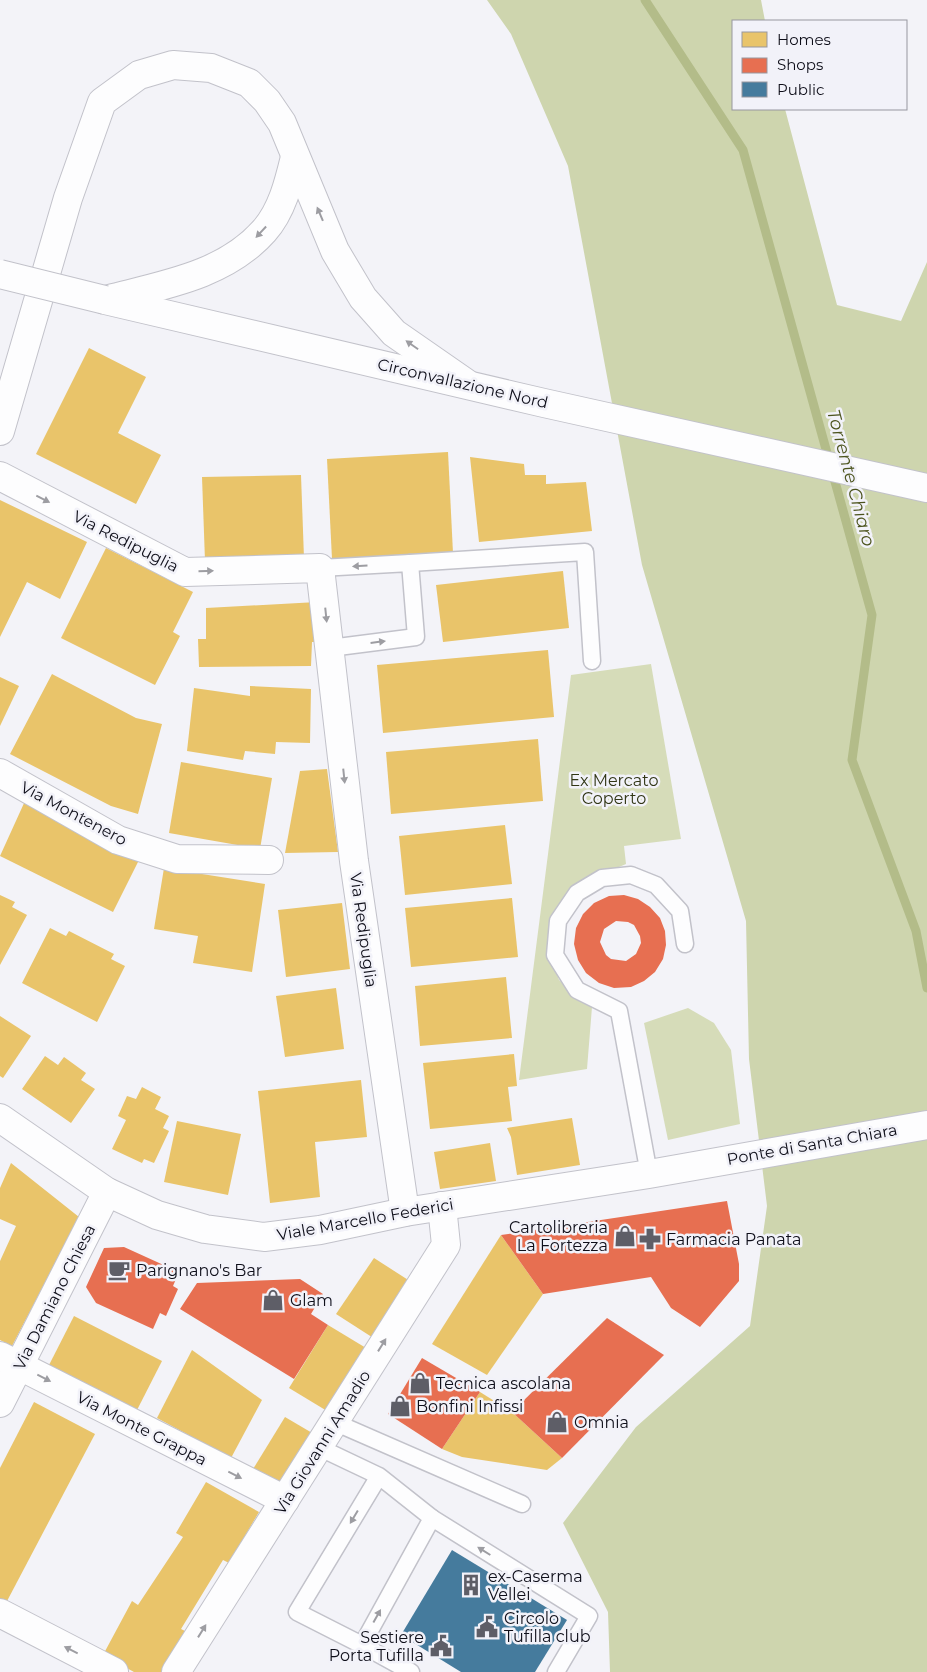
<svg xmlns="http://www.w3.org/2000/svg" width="927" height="1672" viewBox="0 0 927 1672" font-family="Montserrat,sans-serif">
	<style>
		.green { fill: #d6dcb9 }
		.forest { fill: #ced5ae }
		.homes { fill: #e9c46a }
		.shops { fill: #e76f51; fill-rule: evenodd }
		.public { fill: #457b9d }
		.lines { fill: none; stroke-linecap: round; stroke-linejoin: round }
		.stream { stroke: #b3bc89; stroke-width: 9 }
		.lane-casing { stroke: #c2c2ca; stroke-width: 19 }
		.street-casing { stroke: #c2c2ca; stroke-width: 30 }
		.secondary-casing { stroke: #c2c2ca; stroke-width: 30 }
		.lane { stroke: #fdfdfe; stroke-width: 16 }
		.street { stroke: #fdfdfe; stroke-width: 28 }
		.secondary { stroke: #fdfdfe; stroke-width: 28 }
		.secondary-bridge-casing { stroke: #c2c2ca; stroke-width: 30; stroke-linecap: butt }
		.secondary-bridge { stroke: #fdfdfe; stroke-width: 28 }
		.oneway { fill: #9d9da2 }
		.labels { text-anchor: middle; stroke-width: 5; stroke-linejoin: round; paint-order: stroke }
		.street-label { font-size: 16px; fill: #0e0e19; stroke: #f2f2f9 }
		.park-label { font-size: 16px; fill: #313615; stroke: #f2f2f9 }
		.poi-label { font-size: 16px; fill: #0e0e19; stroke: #f2f2f9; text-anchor: start }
		.water-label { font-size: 18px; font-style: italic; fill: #4c541d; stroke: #f2f2f9 }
	</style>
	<rect width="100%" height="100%" fill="#f3f3f8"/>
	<g class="green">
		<path d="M651,664L681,839L624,846L626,864L575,886L551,956L559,980L592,1007L587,1069L519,1080L571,675Z"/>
		<path d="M688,1008L714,1023L731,1050L740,1124L668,1140L644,1023Z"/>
	</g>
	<path class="forest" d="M487,0H761L765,21H733V109H785L837,305L901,321L927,262V1672H610L608,1612L563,1523L636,1427L750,1326L767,1206L749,1059L746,921L642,565L568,166L511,34Z"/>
	<g class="homes">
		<path d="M89,348L146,377L118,433L161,455L136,504L36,454Z"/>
		<path d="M448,452L453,553L332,559L327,459Z"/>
		<path d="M470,457L524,464L525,475H546V484L586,482L592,531L479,542Z"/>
		<path d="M301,475L304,558L205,561L202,477Z"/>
		<path d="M0,500L87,542L60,599L27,582L0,637Z"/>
		<path d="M106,548L193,592L173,632L180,636L155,685L61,638Z"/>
		<path d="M563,571L569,628L443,642L436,585Z"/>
		<path d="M317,602L320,642H312L311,666L199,667L198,639H206V608Z"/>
		<path d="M548,650L554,717L383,733L377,665Z"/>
		<path d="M52,674L136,718L162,724L138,814L111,806L10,754Z"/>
		<path d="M0,677L19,686L0,726Z"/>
		<path d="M250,686L311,689L310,743L276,742L275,754L245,751L243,760L187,751L194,688L250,696Z"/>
		<path d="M538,739L543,801L391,814L386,752Z"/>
		<path d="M181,762L272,778L260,849L169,833Z"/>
		<path d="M327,769L338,852L285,853L300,771Z"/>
		<path d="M25,801L140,858L113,912L0,856Z"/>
		<path d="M505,825L512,884L405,895L399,836Z"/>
		<path d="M164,868L265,884L252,972L193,963L198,936L154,929Z"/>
		<path d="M0,895L15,902L12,907L27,915L0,965Z"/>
		<path d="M512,898L518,957L411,967L405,908Z"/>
		<path d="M342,903L350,969L286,977L278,910Z"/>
		<path d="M50,928L66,936L69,931L114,954L111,959L125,966L97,1022L22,983Z"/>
		<path d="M506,977L512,1038L420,1046L415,986Z"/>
		<path d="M336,988L344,1049L285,1057L276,996Z"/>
		<path d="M0,1016L31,1036L3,1078L0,1076Z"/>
		<path d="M514,1054L517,1086L508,1087L512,1121L430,1129L423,1063Z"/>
		<path d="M45,1056L58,1065L64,1057L86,1073L81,1080L95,1089L71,1123L22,1089Z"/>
		<path d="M361,1080L367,1137L315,1142L320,1197L270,1203L258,1091Z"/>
		<path d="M142,1087L161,1097L155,1109L169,1116L163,1128L169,1131L154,1163L144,1159L142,1163L112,1149L126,1120L118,1116L127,1096L136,1099Z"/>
		<path d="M572,1118L580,1165L517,1175L511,1137L507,1128Z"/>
		<path d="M177,1121L241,1134L228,1195L164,1182Z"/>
		<path d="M490,1143L496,1181L440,1189L434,1152Z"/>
		<path d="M11,1163L79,1217L12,1346L0,1340V1261L16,1226L0,1219V1188Z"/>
		<path d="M501,1235L543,1294L487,1375L432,1344Z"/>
		<path d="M374,1258L416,1285L378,1341L336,1314Z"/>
		<path d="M74,1316L162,1361L136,1412L48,1367Z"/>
		<path d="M328,1325L371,1351L332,1414L289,1388Z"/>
		<path d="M192,1350L262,1400L231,1458L157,1418Z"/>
		<path d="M480,1392L512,1412L562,1458L547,1470L462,1457L442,1449Z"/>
		<path d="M34,1402L95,1434L6,1603L0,1600V1468Z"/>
		<path d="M285,1417L319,1437L287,1489L253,1469Z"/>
		<path d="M206,1482L259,1512L229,1563L223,1560L181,1629L187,1632L165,1672H134L103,1655L132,1601L138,1605L183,1537L176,1533Z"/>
	</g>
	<g class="shops">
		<path d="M624,895L638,899L650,907L660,918L665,931L666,945L663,959L655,972L644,981L631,987L614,988L599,983L586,973L578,960L574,944L576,928L583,914L594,903L609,896ZM616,921L628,922L634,925L640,936L641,943L636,954L626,961L611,959L606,955L600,942L604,929Z"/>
		<path d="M727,1201L739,1264V1281L700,1327L671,1308L651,1277L543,1294L501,1235Z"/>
		<path d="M124,1247L179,1272L173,1286L178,1289L166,1316L160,1313L153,1329L96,1303L86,1287L104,1248Z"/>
		<path d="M300,1279L323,1294L311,1314L328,1325L294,1379L180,1309L197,1283Z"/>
		<path d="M607,1318L664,1355L562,1458L512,1412Z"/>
		<path d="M422,1358L480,1392L442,1449L388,1414Z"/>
	</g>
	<path class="public" d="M452,1550L567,1620L535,1672H461L401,1635Z"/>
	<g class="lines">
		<path class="stream" d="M645,0L743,150L872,615L852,760L916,931L927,988"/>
		<g class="lane-casing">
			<g id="lane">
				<path d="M410,563L585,552L592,661"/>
				<path d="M320,568L410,563L416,637L330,648"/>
				<path d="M649,1174L619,1011L577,990L555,955L558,921L577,893L602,878L631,875L656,885L680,911L685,944"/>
				<path d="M334,1422L522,1504"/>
				<path d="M318,1447L379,1476L432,1518L362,1645L297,1612L379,1476"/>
				<path d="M432,1518L589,1616L556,1672"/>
				<path d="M362,1645L411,1672"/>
			</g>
		</g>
		<g class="street-casing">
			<g id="street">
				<path d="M0,476L185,572L320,568L354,861L405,1212"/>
				<path d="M0,773L118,840L177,859L269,860"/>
				<path d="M0,1356L285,1500"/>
				<path d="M0,1403L107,1192"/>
				<path d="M0,1613L114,1672"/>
				<path d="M176,1672L446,1245L442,1206"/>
			</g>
		</g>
		<g class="secondary-casing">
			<g id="secondary">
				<path d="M109,299C164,285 225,275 264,231C282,211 289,182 295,157"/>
				<path d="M105,300L544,403L927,488"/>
				<path d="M0,431L68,198L102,102L139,75L173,65L211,68L249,83L267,101L282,123L335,251L363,298L394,333L466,383"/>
				<path d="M0,1118L107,1192L157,1215L205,1229L264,1237L320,1230L405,1212L649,1174L927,1125"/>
			</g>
		</g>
		<use href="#lane" class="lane"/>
		<use href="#street" class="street"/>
		<use href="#secondary" class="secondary"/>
		<g class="secondary-bridge-casing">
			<path id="secondary-bridge" d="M0,274L105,300"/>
		</g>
		<use href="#secondary-bridge" class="secondary-bridge"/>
	</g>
	<defs><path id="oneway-solid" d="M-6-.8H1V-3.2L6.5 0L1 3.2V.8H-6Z" transform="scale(1.25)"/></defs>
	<g class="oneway">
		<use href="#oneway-solid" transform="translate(320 214) rotate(-113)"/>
		<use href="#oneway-solid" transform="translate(261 232) rotate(133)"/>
		<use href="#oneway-solid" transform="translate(412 345) rotate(-145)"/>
		<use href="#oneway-solid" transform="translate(43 499) rotate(27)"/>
		<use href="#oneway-solid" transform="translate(360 566) rotate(177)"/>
		<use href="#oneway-solid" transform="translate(206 571) rotate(-2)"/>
		<use href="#oneway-solid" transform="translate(326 615) rotate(84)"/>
		<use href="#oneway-solid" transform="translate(378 642) rotate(-7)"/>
		<use href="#oneway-solid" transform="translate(344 776) rotate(84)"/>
		<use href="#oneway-solid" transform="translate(382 1345) rotate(-58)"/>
		<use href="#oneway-solid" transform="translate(44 1378) rotate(27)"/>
		<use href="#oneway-solid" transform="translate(235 1475) rotate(27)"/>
		<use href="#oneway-solid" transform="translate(354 1517) rotate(121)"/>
		<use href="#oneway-solid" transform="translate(484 1551) rotate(-148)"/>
		<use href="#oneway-solid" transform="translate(377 1616) rotate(-61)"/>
		<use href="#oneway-solid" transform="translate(202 1631) rotate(-58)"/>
		<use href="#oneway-solid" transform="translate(71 1650) rotate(-153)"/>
	</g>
	<defs>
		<g id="shop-bare" transform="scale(1.725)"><path d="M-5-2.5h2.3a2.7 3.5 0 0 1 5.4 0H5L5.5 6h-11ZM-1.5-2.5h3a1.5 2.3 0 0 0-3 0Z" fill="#5e5e67" stroke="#f2f2f9" stroke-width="2.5" paint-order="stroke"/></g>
		<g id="pharmacy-bare" transform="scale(1.725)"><path d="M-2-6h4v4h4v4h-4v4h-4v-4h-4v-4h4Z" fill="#5e5e67" stroke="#f2f2f9" stroke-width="2.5" paint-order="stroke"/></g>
		<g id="cafe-bare" transform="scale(1.725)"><path d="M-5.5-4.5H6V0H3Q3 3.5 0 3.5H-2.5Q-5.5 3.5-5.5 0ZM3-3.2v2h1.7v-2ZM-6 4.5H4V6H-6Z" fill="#5e5e67" stroke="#f2f2f9" stroke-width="2.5" paint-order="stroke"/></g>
		<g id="building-bare" transform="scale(1.725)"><path d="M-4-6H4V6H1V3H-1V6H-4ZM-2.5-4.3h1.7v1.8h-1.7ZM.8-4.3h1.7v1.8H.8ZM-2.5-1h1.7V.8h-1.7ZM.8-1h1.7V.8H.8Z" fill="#5e5e67" stroke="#f2f2f9" stroke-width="2.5" paint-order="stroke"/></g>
		<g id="civic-bare" transform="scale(1.725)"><path d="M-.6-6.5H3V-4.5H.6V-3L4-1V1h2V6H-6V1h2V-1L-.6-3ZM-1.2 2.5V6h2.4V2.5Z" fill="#5e5e67" stroke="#f2f2f9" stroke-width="2.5" paint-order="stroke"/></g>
	</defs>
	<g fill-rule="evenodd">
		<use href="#shop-bare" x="625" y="1236"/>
		<use href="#pharmacy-bare" x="650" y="1239"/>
		<use href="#cafe-bare" x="119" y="1270"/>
		<use href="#shop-bare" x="273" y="1300"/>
		<use href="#shop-bare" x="420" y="1383"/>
		<use href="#shop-bare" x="400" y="1406"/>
		<use href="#shop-bare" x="557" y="1422"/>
		<use href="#building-bare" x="471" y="1585"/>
		<use href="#civic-bare" x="487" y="1627"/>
		<use href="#civic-bare" x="441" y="1646"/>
	</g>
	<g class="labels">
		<g class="street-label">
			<text transform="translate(463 383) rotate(13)" y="6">Circonvallazione Nord</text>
			<text transform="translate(126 541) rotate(27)" y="6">Via Redipuglia</text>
			<text transform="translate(74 813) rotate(28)" y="6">Via Montenero</text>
			<text transform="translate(364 930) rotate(82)" y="6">Via Redipuglia</text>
			<text transform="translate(812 1144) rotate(-10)" y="6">Ponte di Santa Chiara</text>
			<text transform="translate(365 1219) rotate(-10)" y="6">Viale Marcello Federici</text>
			<text transform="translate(54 1297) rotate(-63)" y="6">Via Damiano Chiesa</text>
			<text transform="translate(142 1428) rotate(27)" y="6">Via Monte Grappa</text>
			<text transform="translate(322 1442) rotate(-58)" y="6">Via Giovanni Amadio</text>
		</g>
		<g class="park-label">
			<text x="614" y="786">Ex Mercato<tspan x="614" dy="18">Coperto</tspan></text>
		</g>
		<g class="poi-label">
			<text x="608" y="1233" text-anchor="end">Cartolibreria<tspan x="608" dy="18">La Fortezza</tspan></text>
			<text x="666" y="1245">Farmacia Panata</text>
			<text x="136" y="1276">Parignano's Bar</text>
			<text x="290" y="1306">Glam</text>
			<text x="436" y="1389">Tecnica ascolana</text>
			<text x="416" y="1412">Bonfini Infissi</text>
			<text x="574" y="1428">Omnia</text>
			<text x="488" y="1582">ex-Caserma<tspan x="488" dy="18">Vellei</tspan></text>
			<text x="504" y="1624">Circolo<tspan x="504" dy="18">Tufilla club</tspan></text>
			<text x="424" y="1643" text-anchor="end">Sestiere<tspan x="424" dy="18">Porta Tufilla</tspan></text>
		</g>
		<g class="water-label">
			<text transform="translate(851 478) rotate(75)" y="6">Torrente Chiaro</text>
		</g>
	</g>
	<rect x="732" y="20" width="175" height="90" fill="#f2f2f9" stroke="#97979f"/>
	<rect x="742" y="32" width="25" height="15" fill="#e9c46a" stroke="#97979f"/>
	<text x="777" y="45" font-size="15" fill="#0e0e19">Homes</text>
	<rect x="742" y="58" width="25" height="15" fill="#e76f51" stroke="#97979f"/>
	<text x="777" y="70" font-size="15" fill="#0e0e19">Shops</text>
	<rect x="742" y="82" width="25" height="15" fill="#457b9d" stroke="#97979f"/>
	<text x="777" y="95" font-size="15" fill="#0e0e19">Public</text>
</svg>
